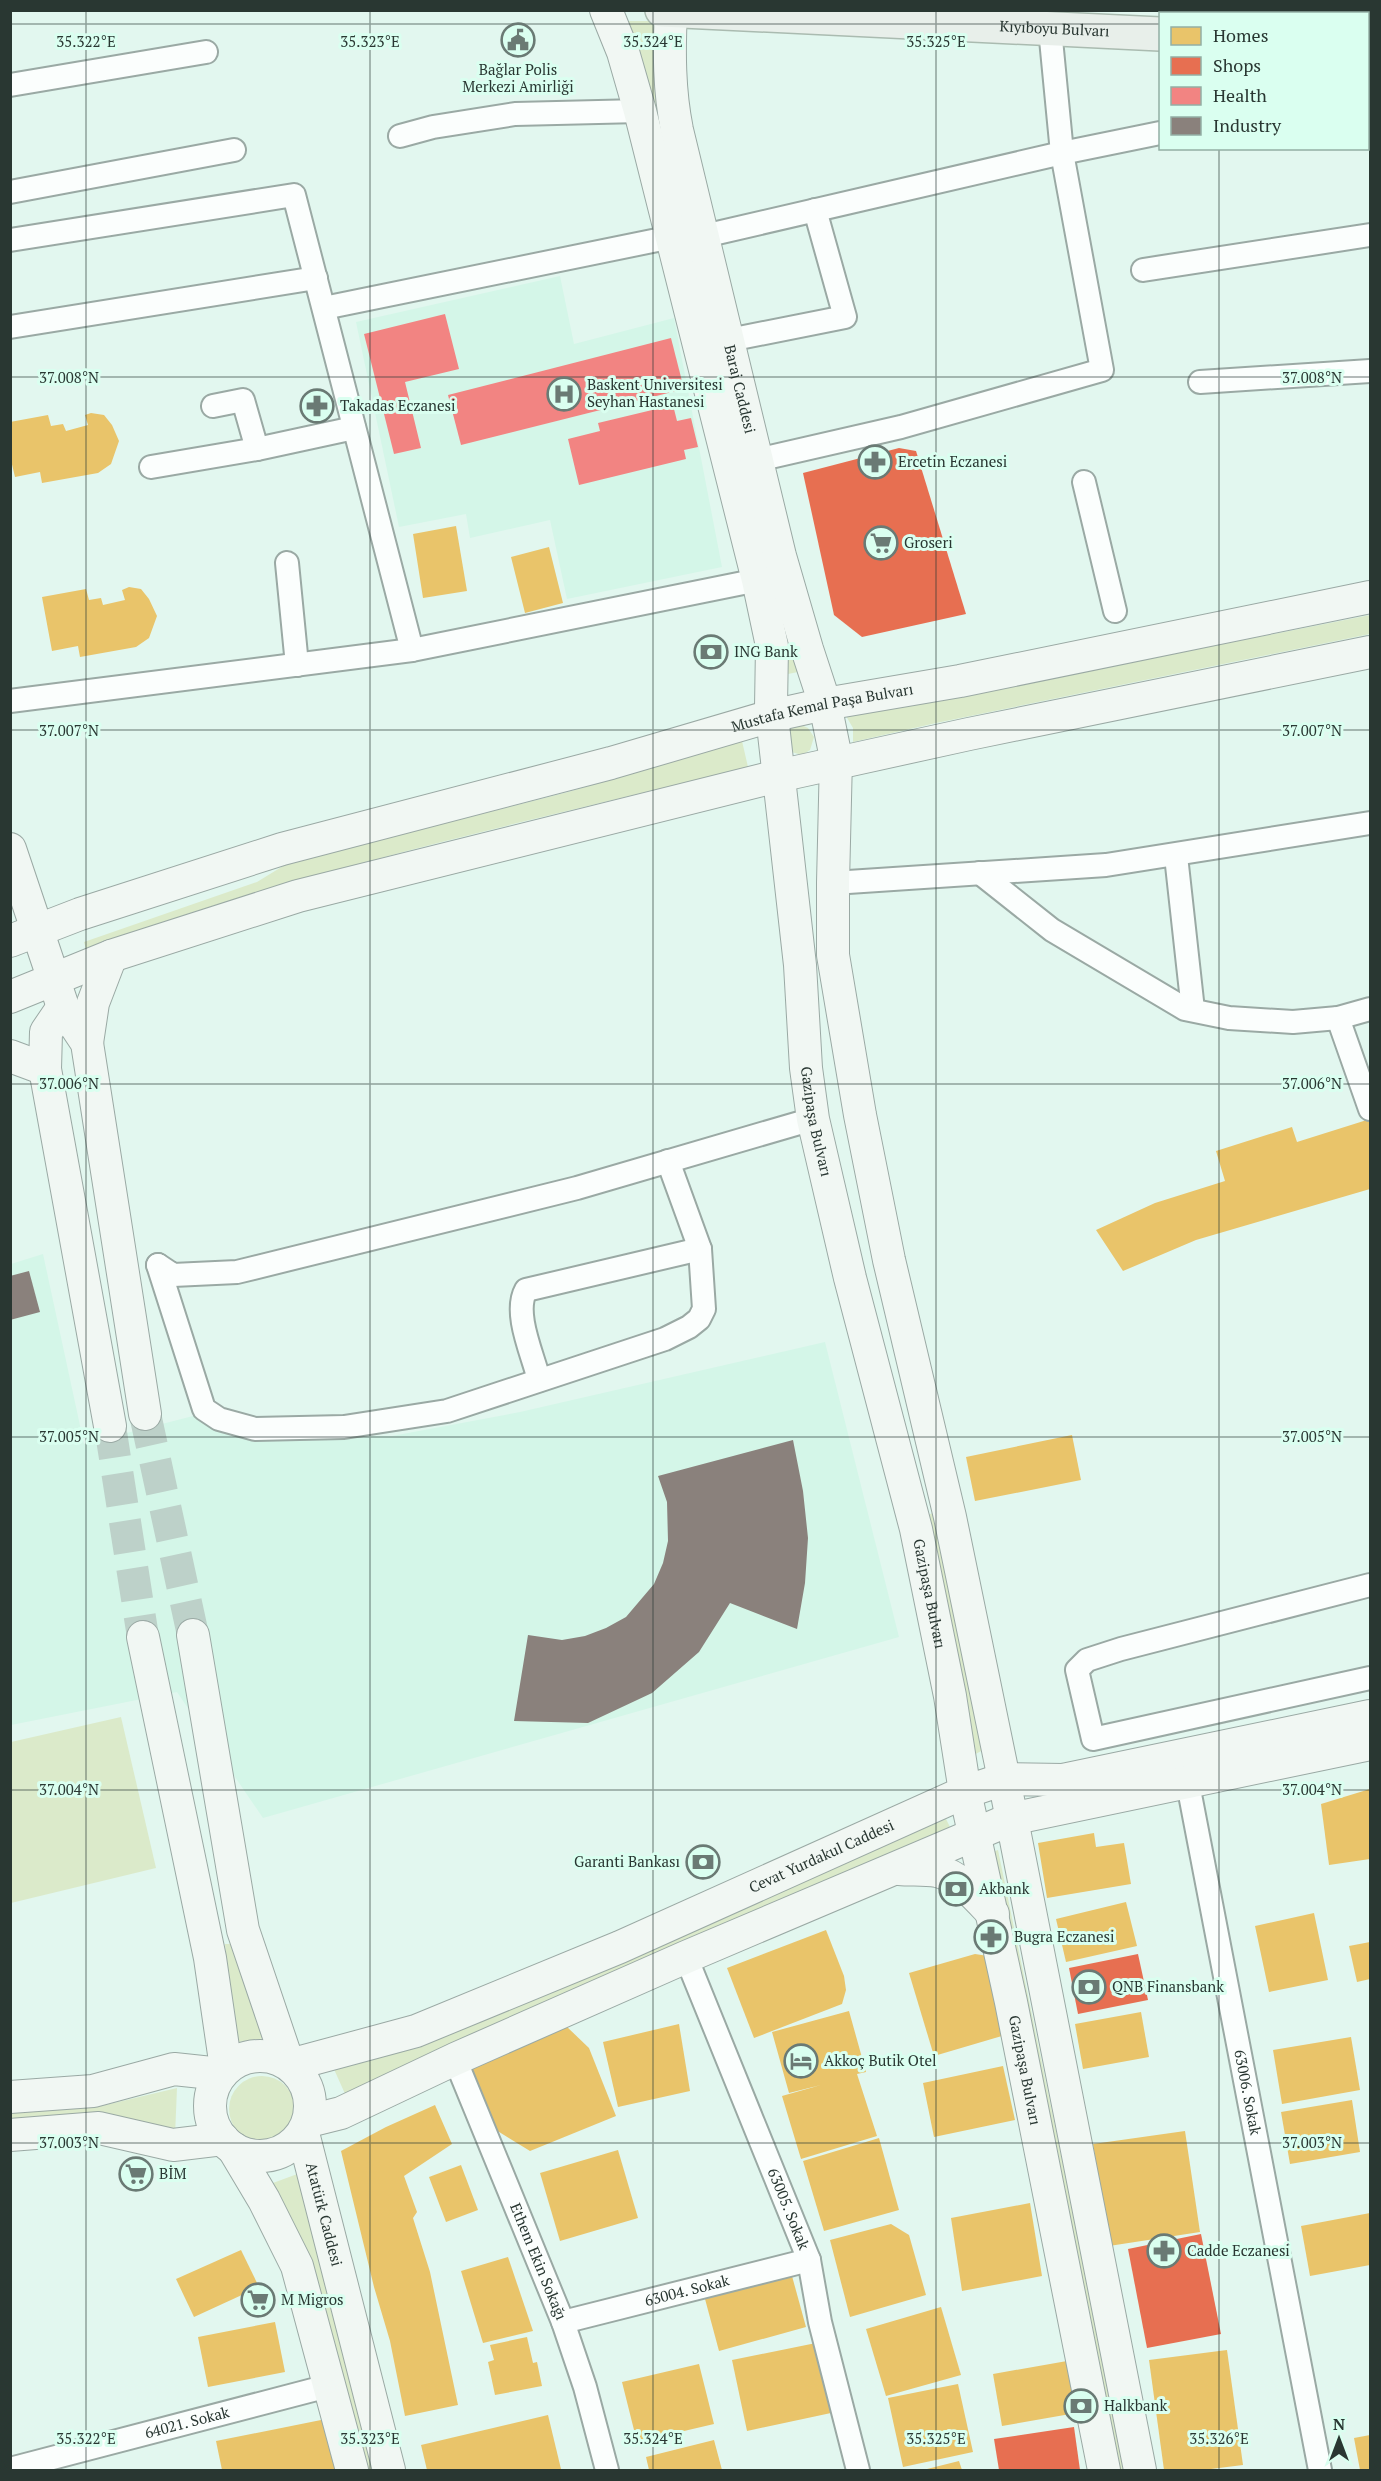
<svg xmlns="http://www.w3.org/2000/svg" width="1381" height="2481" viewBox="0 0 1381 2481" font-family="'PT Serif',serif">
	<style>
		.built { fill: #d4f6e8 }
		.green { fill: #dbeaca }
		.homes { fill: #e9c46a }
		.shops { fill: #e76f51 }
		.health { fill: #f28482 }
		.industry { fill: #8a817c }
		.lines { fill: none; stroke-linecap: round; stroke-linejoin: round }
		.secondary-tunnel { stroke: #bdd1c9; stroke-width: 32; stroke-dasharray: 32 16; stroke-linecap: butt }
		.minor-casing { stroke: #9aa9a4; stroke-width: 26 }
		.secondary-casing { stroke: #9aa9a4; stroke-width: 34 }
		.primary-casing { stroke: #aabbb0; stroke-width: 36 }
		.minor { stroke: #fbfefd; stroke-width: 22 }
		.secondary { stroke: #f1f7f3; stroke-width: 32 }
		.primary { stroke: #e8efea; stroke-width: 33 }
		.ticks { fill: none; stroke: #293732; stroke-width: 1.5; stroke-opacity: 0.45 }
		.labels { text-anchor: middle; stroke-width: 6; stroke-linejoin: round; paint-order: stroke }
		.street-label { font-size: 15px; fill: #293732; stroke: #dafff0 }
		.poi-label { font-size: 15px; fill: #293732; stroke: #dafff0; text-anchor: start }
		.ticks-label { font-size: 15px; text-anchor: middle; fill: #293732; stroke: #dafff0; stroke-width: 6; stroke-linejoin: round; paint-order: stroke }
	</style>
	<rect width="100%" height="100%" fill="#e2f7ef"/>
	<g class="built">
		<path d="M560,276L574,344L674,318L722,567L567,599L550,520L470,538L466,514L399,527L356,322Z"/>
		<path d="M43,1254L84,1444L193,1416L237,1436H392L520,1412L825,1342L899,1637L263,1818L177,1692L11,1725V1264Z"/>
	</g>
	<g class="green">
		<path d="M628,21H656L798,672L788,674L782,631L656,107Z"/>
		<path d="M1370,615V634L936,723L853,742V728L846,716L934,701Z"/>
		<path d="M799,724L808,728L814,737L810,750L802,755L788,751L789,728Z"/>
		<path d="M742,741L748,767C526,822 301,870 86,949L84,942L257,882L288,863L568,792Z"/>
		<path d="M933,1513L983,1750L972,1756L925,1516Z"/>
		<path d="M121,1717L156,1868L11,1903V1742Z"/>
		<path d="M946,1819L950,1827L423,2056L346,2096L333,2067L417,2048Z"/>
		<path d="M998,1850L1126,2470H1117L989,1853Z"/>
		<path d="M225,1944H232L266,2038L232,2043Z"/>
		<circle cx="262" cy="2109" r="33"/>
		<path d="M177,2088L175,2136L11,2123V2112L97,2107Z"/>
		<path d="M300,2173L375,2470H366L312,2260L273,2183Z"/>
	</g>
	<g class="homes">
		<path d="M91,413L104,415L112,425L119,441L111,464L98,473L42,483L40,472L15,477L10,456V422L48,415L51,426L63,424L66,431L88,425L85,415Z"/>
		<path d="M456,526L467,591L423,598L413,534Z"/>
		<path d="M549,547L563,603L525,613L511,557Z"/>
		<path d="M129,587L141,589L149,599L157,616L149,638L136,647L80,657L78,646L52,651L42,597L86,589L89,600L101,598L103,605L125,600L122,590Z"/>
		<path d="M1370,1119V1189L1196,1240L1123,1271L1096,1230L1155,1203L1225,1181L1216,1151L1292,1127L1297,1142Z"/>
		<path d="M1072,1435L1081,1480L975,1501L966,1457Z"/>
		<path d="M1370,1789V1859L1329,1865L1321,1804Z"/>
		<path d="M1094,1833L1096,1847L1124,1843L1131,1884L1047,1898L1038,1843Z"/>
		<path d="M1126,1902L1137,1946L1066,1962L1056,1919Z"/>
		<path d="M1314,1913L1328,1980L1269,1992L1255,1926Z"/>
		<path d="M826,1930L844,1976L846,1990L842,2004L754,2038L727,1968Z"/>
		<path d="M1370,1942V1979L1357,1982L1349,1946Z"/>
		<path d="M975,1954L988,1956L1012,2033L934,2056L909,1973Z"/>
		<path d="M849,2011L866,2072L857,2074L877,2136L801,2159L782,2096L821,2085L789,2093L772,2032Z"/>
		<path d="M1141,2012L1149,2057L1083,2069L1075,2024Z"/>
		<path d="M679,2024L690,2091L618,2107L603,2042Z"/>
		<path d="M565,2025L589,2048L616,2116L530,2151L496,2130L469,2062Z"/>
		<path d="M1351,2037L1360,2090L1282,2104L1273,2050Z"/>
		<path d="M1003,2066L1015,2120L934,2137L923,2083Z"/>
		<path d="M1352,2100L1360,2152L1290,2164L1281,2112Z"/>
		<path d="M435,2105L452,2144L404,2176L417,2212L413,2218L430,2272L458,2405L405,2416L390,2341L374,2287L341,2151L386,2127Z"/>
		<path d="M1185,2131L1200,2232L1109,2246L1093,2144Z"/>
		<path d="M879,2138L899,2210L824,2231L803,2161Z"/>
		<path d="M618,2150L638,2218L560,2241L540,2173Z"/>
		<path d="M461,2165L478,2210L446,2222L429,2177Z"/>
		<path d="M1030,2203L1042,2276L962,2291L951,2218Z"/>
		<path d="M1370,2213V2265L1310,2276L1301,2226Z"/>
		<path d="M891,2224L909,2235L926,2295L850,2317L830,2240Z"/>
		<path d="M241,2250L259,2287L194,2317L176,2279Z"/>
		<path d="M508,2257L533,2331L483,2343L461,2271Z"/>
		<path d="M792,2276L806,2327L719,2351L705,2299Z"/>
		<path d="M941,2307L961,2375L886,2396L866,2329Z"/>
		<path d="M275,2322L285,2372L208,2387L198,2337Z"/>
		<path d="M527,2337L533,2363L537,2362L542,2386L495,2395L488,2362L494,2360L490,2345Z"/>
		<path d="M816,2343L831,2413L747,2431L732,2360Z"/>
		<path d="M1227,2350L1243,2465L1203,2470H1164L1149,2360Z"/>
		<path d="M1067,2361L1076,2413L1002,2426L993,2374Z"/>
		<path d="M699,2364L714,2424L637,2442L622,2382Z"/>
		<path d="M958,2384L973,2452L903,2467L888,2398Z"/>
		<path d="M548,2415L561,2469L427,2470L421,2445Z"/>
		<path d="M326,2419L336,2470H222L216,2441Z"/>
		<path d="M1370,2435V2470H1360L1354,2438Z"/>
		<path d="M714,2440L722,2470H649L646,2457Z"/>
		<path d="M959,2461L962,2470H923Z"/>
	</g>
	<g class="shops">
		<path d="M899,448L916,451L966,614L862,637L834,615L803,473Z"/>
		<path d="M1138,1954L1148,2000L1078,2014L1069,1968Z"/>
		<path d="M1201,2234L1221,2334L1147,2348L1128,2249Z"/>
		<path d="M1074,2427L1080,2470H999L994,2439Z"/>
	</g>
	<g class="health">
		<path d="M445,314L459,369L405,382L421,448L394,454L364,334Z"/>
		<path d="M671,338L684,389L461,445L448,395Z"/>
		<path d="M673,405L677,421L691,418L698,447L684,450L686,459L579,485L568,439L600,431L598,423Z"/>
	</g>
	<g class="industry">
		<path d="M29,1271L40,1312L10,1320V1276Z"/>
		<path d="M793,1440L803,1491L808,1538L805,1583L797,1629L730,1603L699,1652L652,1693L588,1723L514,1721L528,1635L562,1640L585,1636L606,1628L626,1617L654,1584L663,1563L668,1541L667,1502L658,1476Z"/>
	</g>
	<g class="lines">
		<g class="secondary-tunnel">
			<path d="M145,1414L193,1635"/>
			<path d="M110,1426L143,1637"/>
		</g>
		<g class="minor-casing">
			<g id="minor">
				<path d="M10,85L206,52"/>
				<path d="M1368,119L1370,118"/>
				<path d="M400,136L433,127L515,114L640,111"/>
				<path d="M10,192L234,150"/>
				<path d="M704,236L1062,153L1160,133"/>
				<path d="M10,240L294,195L412,650"/>
				<path d="M1143,270L1370,235"/>
				<path d="M324,308L672,237"/>
				<path d="M10,327L316,278"/>
				<path d="M729,340L845,317L815,210"/>
				<path d="M1200,382L1370,371"/>
				<path d="M213,406L243,400L257,449"/>
				<path d="M757,460L901,427L1102,370L1062,153L1050,29"/>
				<path d="M151,467L257,449L354,428"/>
				<path d="M1084,482L1115,611"/>
				<path d="M287,563L297,665"/>
				<path d="M10,701L412,650L758,580"/>
				<path d="M1176,856L1193,1010"/>
				<path d="M980,873L1052,930L1185,1009L1229,1018L1293,1022L1338,1018L1370,1009"/>
				<path d="M833,883L1106,865L1370,823"/>
				<path d="M1338,1018L1370,1109"/>
				<path d="M158,1265L204,1409L219,1419L255,1429L344,1427L447,1411L665,1339L689,1327L699,1319L704,1309L700,1249L668,1161"/>
				<path d="M158,1265L173,1275L237,1272L577,1188L813,1119"/>
				<path d="M539,1380C533,1355 513,1313 526,1290L700,1249"/>
				<path d="M1370,1585L1121,1649L1087,1660L1077,1670L1093,1739L1370,1678"/>
				<path id="s1" d="M1188,1784L1320,2470"/>
				<path id="s2" d="M686,1957L809,2260L820,2322L858,2470"/>
				<path id="s3" d="M455,2059L563,2322L585,2387L607,2470"/>
				<path id="s4" d="M563,2322L809,2260"/>
				<path id="s5" d="M10,2469L328,2386"/>
			</g>
		</g>
		<g class="secondary-casing">
			<g id="secondary">
				<path id="s6" d="M606,10L623,52L640,111L758,580L772,646L771,707L800,965L806,1068L813,1119L850,1278L916,1529L950,1696L965,1792L1011,2002L1104,2470"/>
				<path id="s7" d="M671,10C669,52 669,90 677,130L780,556L807,649L825,704L836,758L833,883V955L860,1115L889,1260L950,1517L1004,1779L1140,2470"/>
				<path d="M10,849L63,1007L87,1043L145,1414"/>
				<path id="s8" d="M10,941L80,914L282,849L611,763L771,716L825,704L960,681L1370,597"/>
				<path d="M10,997L111,956L298,896L778,776L969,734L1370,652"/>
				<path d="M63,1007L46,1032L45,1069L110,1426"/>
				<path d="M87,1043L93,1003L111,956"/>
				<path d="M10,1056L45,1069"/>
				<path d="M193,1635L243,1930L288,2063"/>
				<path d="M143,1637L210,1958L226,2068"/>
				<path d="M899,1869C911,1870 925,1869 937,1871C960,1876 978,1898 993,1914"/>
				<circle cx="260" cy="2106" r="50"/>
				<path id="s9" d="M290,2065L416,2031L620,1947L965,1792L1004,1779L1063,1780L1370,1716"/>
				<path d="M10,2097L93,2091L174,2069L221,2074"/>
				<path d="M309,2121L341,2113L455,2059L686,1957L1011,1819L1370,1744"/>
				<path id="s10" d="M303,2133L389,2470"/>
				<path d="M10,2135L99,2128L173,2145L223,2139"/>
				<path d="M233,2148L264,2200L297,2266L352,2470"/>
			</g>
		</g>
		<g class="primary-casing">
			<g id="primary">
				<path id="s11" d="M662,10L1160,34"/>
				<path d="M1368,23H1370"/>
			</g>
		</g>
		<use href="#minor" class="minor"/>
		<use href="#secondary" class="secondary"/>
		<use href="#primary" class="primary"/>
	</g>
	<path class="ticks" d="M86,10V2470M370,10V2470M653,10V2470M936,10V2470M1219,10V14M10,24H1160M1368,24H1370M1219,148V2470M10,377H1370M10,730H1370M10,1084H1370M10,1437H1370M10,1790H1370M10,2143H1370"/>
	<defs>
		<g id="civic-ring" transform="scale(1.725)"><circle r="9.5" fill="#dafff0" stroke="#6a7a74" stroke-width="1.5"/><path d="M-.6-6.5H3V-4.5H.6V-3L4-1V1h2V6H-6V1h2V-1L-.6-3ZM-1.2 2.5V6h2.4V2.5Z" fill="#6a7a74"/></g>
		<g id="hospital-ring" transform="scale(1.725)"><circle r="9.5" fill="#dafff0" stroke="#6a7a74" stroke-width="1.5"/><path d="M-5-5h3v3.5h4V-5h3V5h-3V1.5h-4V5h-3Z" fill="#6a7a74"/></g>
		<g id="pharmacy-ring" transform="scale(1.725)"><circle r="9.5" fill="#dafff0" stroke="#6a7a74" stroke-width="1.5"/><path d="M-2-6h4v4h4v4h-4v4h-4v-4h-4v-4h4Z" fill="#6a7a74"/></g>
		<g id="supermarket-ring" transform="scale(1.725)"><circle r="9.5" fill="#dafff0" stroke="#6a7a74" stroke-width="1.5"/><path d="M-6-5.5h2.5l.6 2H6L4.5 2H-2.5L-4.4-4H-6ZM-1.5 3.2a1.3 1.3 0 1 0 .1 0ZM3 3.2a1.3 1.3 0 1 0 .1 0Z" fill="#6a7a74"/></g>
		<g id="bank-ring" transform="scale(1.725)"><circle r="9.5" fill="#dafff0" stroke="#6a7a74" stroke-width="1.5"/><path d="M-6-4H6V4H-6ZM0-2.3a2.3 2.3 0 1 0 0 4.6a2.3 2.3 0 1 0 0-4.6Z" fill="#6a7a74"/></g>
		<g id="hotel-ring" transform="scale(1.725)"><circle r="9.5" fill="#dafff0" stroke="#6a7a74" stroke-width="1.5"/><path d="M-6-4.5h1.5V1H6V5H4.5V3h-9V5H-6ZM-4 0a1.8 1.8 0 1 1 3.6 0ZM.5 0V-2.5h3Q6-2.5 6 0Z" fill="#6a7a74"/></g>
	</defs>
	<g fill-rule="evenodd">
		<use href="#civic-ring" x="518" y="40"/>
		<use href="#hospital-ring" x="564" y="394"/>
		<use href="#pharmacy-ring" x="317" y="406"/>
		<use href="#pharmacy-ring" x="875" y="462"/>
		<use href="#supermarket-ring" x="881" y="543"/>
		<use href="#bank-ring" x="711" y="652"/>
		<use href="#bank-ring" x="703" y="1862"/>
		<use href="#bank-ring" x="956" y="1889"/>
		<use href="#pharmacy-ring" x="991" y="1937"/>
		<use href="#bank-ring" x="1089" y="1987"/>
		<use href="#hotel-ring" x="801" y="2061"/>
		<use href="#supermarket-ring" x="136" y="2174"/>
		<use href="#pharmacy-ring" x="1164" y="2251"/>
		<use href="#supermarket-ring" x="258" y="2300"/>
		<use href="#bank-ring" x="1081" y="2406"/>
	</g>
	<g class="labels">
		<g class="street-label">
			<text dy="5" stroke="none"><textPath href="#s11" startOffset="393">Kıyıboyu Bulvarı</textPath></text>
			<text dy="5" stroke="none"><textPath href="#s7" startOffset="387">Baraj Caddesi</textPath></text>
			<text dy="5" stroke="none"><textPath href="#s8" startOffset="846">Mustafa Kemal Paşa Bulvarı</textPath></text>
			<text dy="5" stroke="none"><textPath href="#s6" startOffset="1136">Gazipaşa Bulvarı</textPath></text>
			<text dy="5" stroke="none"><textPath href="#s6" startOffset="1622">Gazipaşa Bulvarı</textPath></text>
			<text dy="5" stroke="none"><textPath href="#s9" startOffset="572">Cevat Yurdakul Caddesi</textPath></text>
			<text dy="5" stroke="none"><textPath href="#s6" startOffset="2108">Gazipaşa Bulvarı</textPath></text>
			<text dy="5" stroke="none"><textPath href="#s1" startOffset="314">63006. Sokak</textPath></text>
			<text dy="5" stroke="none"><textPath href="#s2" startOffset="272">63005. Sokak</textPath></text>
			<text dy="5" stroke="none"><textPath href="#s10" startOffset="84">Atatürk Caddesi</textPath></text>
			<text dy="5" stroke="none"><textPath href="#s3" startOffset="219">Ethem Ekin Sokağı</textPath></text>
			<text dy="5" stroke="none"><textPath href="#s4" startOffset="128">63004. Sokak</textPath></text>
			<text dy="5" stroke="none"><textPath href="#s5" startOffset="183">64021. Sokak</textPath></text>
		</g>
		<g class="poi-label">
			<text x="518" y="75" text-anchor="middle">Bağlar Polis<tspan x="518" dy="17">Merkezi Amirliği</tspan></text>
			<text x="587" y="390">Baskent Universitesi<tspan x="587" dy="17">Seyhan Hastanesi</tspan></text>
			<text x="340" y="411">Takadas Eczanesi</text>
			<text x="898" y="467">Ercetin Eczanesi</text>
			<text x="904" y="548">Groseri</text>
			<text x="734" y="657">ING Bank</text>
			<text x="680" y="1867" text-anchor="end">Garanti Bankası</text>
			<text x="979" y="1894">Akbank</text>
			<text x="1014" y="1942">Bugra Eczanesi</text>
			<text x="1112" y="1992">QNB Finansbank</text>
			<text x="824" y="2066">Akkoç Butik Otel</text>
			<text x="159" y="2179">BİM</text>
			<text x="1187" y="2256">Cadde Eczanesi</text>
			<text x="281" y="2305">M Migros</text>
			<text x="1104" y="2411">Halkbank</text>
		</g>
	</g>
	<g class="ticks-label">
		<text x="86" y="47">35.322°E</text>
		<text x="370" y="47">35.323°E</text>
		<text x="653" y="47">35.324°E</text>
		<text x="936" y="47">35.325°E</text>
		<text x="69" y="383">37.008°N</text>
		<text x="1312" y="383">37.008°N</text>
		<text x="69" y="736">37.007°N</text>
		<text x="1312" y="736">37.007°N</text>
		<text x="69" y="1089">37.006°N</text>
		<text x="1312" y="1089">37.006°N</text>
		<text x="69" y="1442">37.005°N</text>
		<text x="1312" y="1442">37.005°N</text>
		<text x="69" y="1795">37.004°N</text>
		<text x="1312" y="1795">37.004°N</text>
		<text x="69" y="2148">37.003°N</text>
		<text x="1312" y="2148">37.003°N</text>
		<text x="86" y="2444">35.322°E</text>
		<text x="370" y="2444">35.323°E</text>
		<text x="653" y="2444">35.324°E</text>
		<text x="936" y="2444">35.325°E</text>
		<text x="1219" y="2444">35.326°E</text>
	</g>
	<rect width="1381" height="2481" fill="none" stroke="#293732" stroke-width="24"/>
	<rect x="1159" y="12" width="210" height="138" fill="#dafff0" stroke="#93afa4" stroke-width="1.5"/>
	<rect x="1171" y="27" width="30" height="18" fill="#e9c46a" stroke="#93afa4" stroke-width="1.5"/>
	<text x="1213" y="42" font-size="18" fill="#293732">Homes</text>
	<rect x="1171" y="57" width="30" height="18" fill="#e76f51" stroke="#93afa4" stroke-width="1.5"/>
	<text x="1213" y="72" font-size="18" fill="#293732">Shops</text>
	<rect x="1171" y="87" width="30" height="18" fill="#f28482" stroke="#93afa4" stroke-width="1.5"/>
	<text x="1213" y="102" font-size="18" fill="#293732">Health</text>
	<rect x="1171" y="117" width="30" height="18" fill="#8a817c" stroke="#93afa4" stroke-width="1.5"/>
	<text x="1213" y="132" font-size="18" fill="#293732">Industry</text>
	<g transform="translate(1339 2439)" stroke="#dafff0" stroke-width="4.5" paint-order="stroke">
	<path d="M0-4.5L10 22L0 15L-10 22Z" fill="#293732"/>
	<text y="-9" font-size="16" font-weight="bold" text-anchor="middle" fill="#293732">N</text>
	</g>
</svg>
